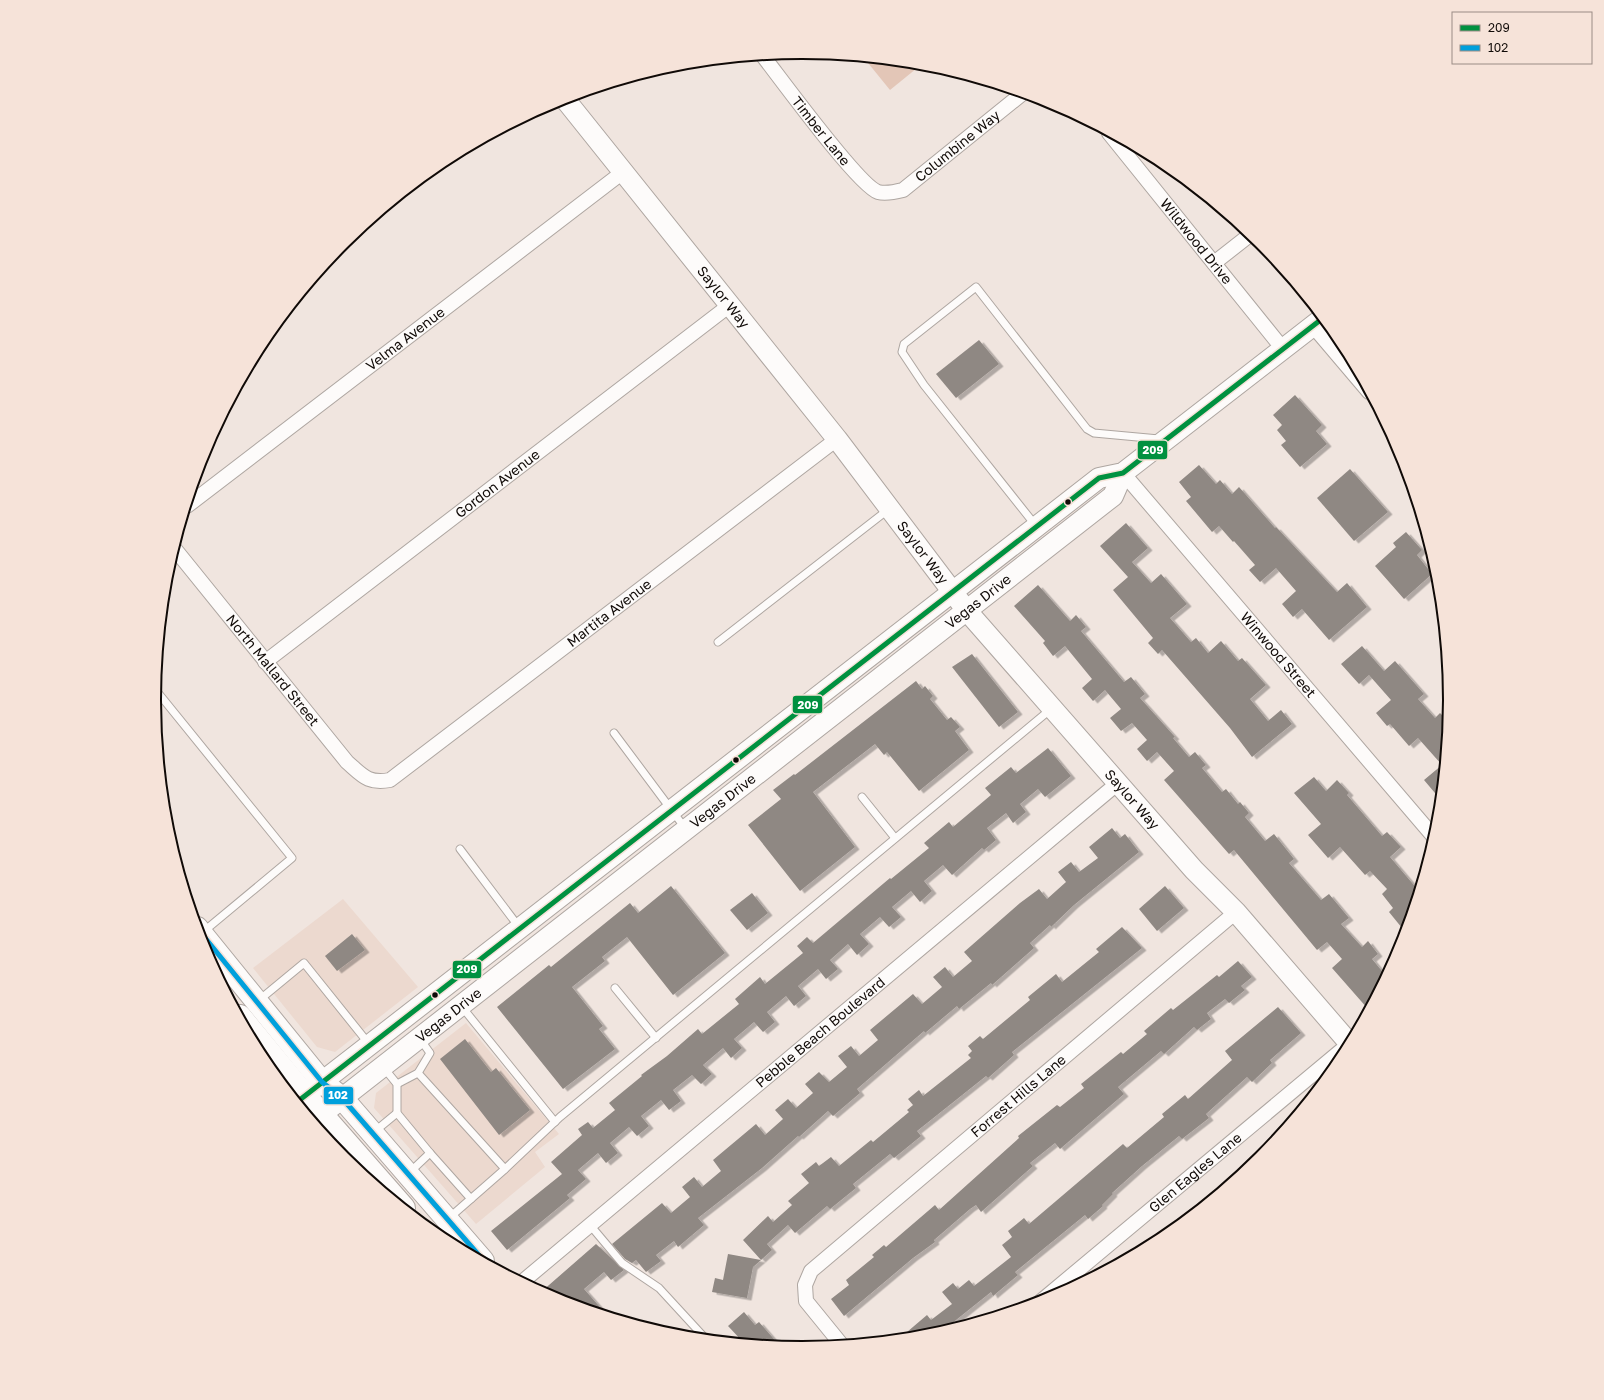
<svg xmlns="http://www.w3.org/2000/svg" width="1604" height="1400" viewBox="0 0 1604 1400" font-family="'Golos Text',sans-serif">
	<style>
		.built { fill: #ecd9cf }
		.green { fill: #e3c6b7 }
		.building { fill: #8f8883; filter: url(#shadow) }
		.lines { fill: none; stroke-linecap: round; stroke-linejoin: round }
		.lane-casing { stroke: #aea6a1; stroke-width: 9 }
		.street-casing { stroke: #aea6a1; stroke-width: 16 }
		.secondary-casing { stroke: #aea6a1; stroke-width: 22 }
		.primary-casing { stroke: #aea6a1; stroke-width: 24 }
		.lane { stroke: #fdfbfa; stroke-width: 7 }
		.street { stroke: #fdfbfa; stroke-width: 14 }
		.secondary { stroke: #fdfbfa; stroke-width: 20 }
		.primary { stroke: #fdfbfa; stroke-width: 22 }
		.bus-1-casing { stroke: #f6e3d9; stroke-width: 8 }
		.bus-2-casing { stroke: #f6e3d9; stroke-width: 8 }
		.bus-1 { stroke: #009140; stroke-width: 5 }
		.bus-2 { stroke: #00a0dc; stroke-width: 5 }
		.bus-dot { fill: #100a07; stroke: #f6e3d9; stroke-width: 1.5 }
		.labels { text-anchor: middle; stroke-width: 4; stroke-linejoin: round; paint-order: stroke }
		.street-label { font-size: 14px; fill: #100a07; stroke: #f6e3d9 }
		.rim { fill: none; stroke: #100a07; stroke-width: 2 }
		.line-badge { stroke: #f6e3d9; stroke-width: 1.5 }
		.badge-label { font-size: 11px; text-anchor: middle; font-weight: bold; fill: #fff }
	</style>
	<defs>
		<filter id="shadow"><feDropShadow dx="4.5" dy="2.5" stdDeviation="0" flood-color="#0004"/></filter>
	</defs>
	<rect width="100%" height="100%" fill="#f0e5df"/>
	<g class="built">
		<path d="M343,899L418,987L335,1052L317,1047L253,968Z"/>
		<path d="M466,1023L559,1134L535,1152L545,1167L476,1224L374,1108L376,1093Z"/>
	</g>
	<path class="green" d="M864,58L922,64L890,90Z"/>
	<g class="building">
		<path d="M979,340L999,364L956,398L936,374Z"/>
		<path d="M1295,395L1322,425L1316,431L1327,444L1300,467L1281,445L1286,441L1277,430L1282,425L1273,415Z"/>
		<path d="M1199,465L1216,484L1220,480L1232,494L1239,487L1275,528L1276,527L1337,592L1347,583L1367,607L1329,640L1302,609L1293,617L1282,604L1296,591L1276,568L1260,582L1249,570L1255,565L1234,541L1233,542L1219,526L1212,532L1186,501L1191,497L1179,482Z"/>
		<path d="M1350,469L1388,512L1354,541L1317,498Z"/>
		<path d="M1126,523L1148,548L1132,562L1151,583L1161,574L1187,604L1170,618L1191,642L1196,638L1208,653L1221,641L1238,661L1242,658L1266,685L1250,699L1268,721L1281,710L1292,724L1252,757L1230,728L1162,650L1158,654L1148,643L1153,638L1113,590L1128,577L1100,546Z"/>
		<path d="M1406,532L1422,550L1417,555L1432,574L1404,599L1375,566L1396,547L1393,543Z"/>
		<path d="M1038,585L1070,621L1076,615L1086,627L1081,631L1124,682L1131,677L1145,694L1140,698L1175,737L1173,738L1189,757L1195,752L1206,765L1202,768L1222,792L1226,789L1238,804L1240,802L1249,813L1245,817L1265,841L1274,834L1294,859L1289,863L1321,900L1329,894L1349,918L1341,924L1362,947L1368,941L1378,954L1372,959L1386,976L1368,1009L1332,968L1342,959L1327,942L1317,950L1234,850L1229,854L1164,780L1174,771L1157,752L1147,761L1137,749L1147,740L1132,723L1121,731L1110,718L1121,709L1105,690L1093,701L1082,688L1092,679L1065,646L1053,656L1043,643L1045,641L1014,606Z"/>
		<path d="M1362,646L1384,671L1395,661L1424,694L1418,699L1435,718L1440,713L1448,721L1440,799L1424,780L1442,765L1418,738L1409,746L1390,724L1387,726L1376,713L1391,700L1369,675L1359,684L1341,664Z"/>
		<path d="M972,654L1018,712L999,727L952,667Z"/>
		<path d="M916,681L922,689L925,686L933,696L930,699L947,720L951,717L960,727L955,731L969,750L919,791L887,752L884,755L875,744L813,792L855,847L800,891L748,825L781,799L773,790L794,774L795,775Z"/>
		<path d="M1048,748L1071,776L1045,797L1038,789L1020,804L1026,812L1013,823L1006,813L987,828L996,840L984,850L982,848L952,875L943,865L924,881L932,891L920,902L911,891L892,907L901,917L889,927L880,917L860,934L869,944L857,955L848,944L830,960L838,969L826,979L818,969L798,986L806,996L794,1006L786,996L767,1012L775,1022L763,1032L754,1022L734,1039L742,1048L731,1058L723,1048L703,1065L712,1074L701,1084L692,1075L673,1090L681,1101L669,1110L661,1100L641,1116L649,1126L637,1136L629,1127L610,1143L618,1153L606,1163L598,1153L578,1170L586,1179L567,1195L570,1198L507,1250L491,1231L562,1174L551,1162L582,1135L578,1129L588,1122L593,1128L615,1110L609,1103L642,1076L641,1075L667,1056L698,1029L702,1034L739,1004L735,999L760,977L765,984L803,953L797,946L807,937L813,943L890,878L891,879L929,848L924,843L949,822L953,827L991,795L985,788L1011,767L1016,773Z"/>
		<path d="M1314,777L1326,791L1337,780L1349,793L1347,795L1382,836L1387,832L1401,847L1390,857L1418,890L1408,922L1402,928L1389,912L1393,908L1382,894L1387,889L1370,871L1365,875L1340,847L1328,858L1308,835L1321,824L1294,793Z"/>
		<path d="M1112,828L1120,838L1125,834L1139,852L1074,905L1051,927L1050,925L1030,943L1034,948L1017,963L992,985L991,983L959,1009L957,1006L925,1033L924,1031L857,1089L860,1093L833,1116L828,1111L799,1137L798,1136L762,1168L698,1218L704,1225L678,1247L674,1241L656,1255L661,1261L646,1272L636,1260L632,1263L625,1259L612,1244L662,1203L671,1213L690,1197L682,1187L694,1177L702,1187L721,1171L713,1160L756,1124L765,1135L783,1119L775,1110L788,1099L796,1108L813,1093L805,1084L819,1072L829,1082L847,1067L838,1056L851,1046L859,1056L878,1040L870,1030L913,994L922,1004L942,987L933,977L945,967L953,977L972,961L964,952L1020,903L1039,889L1047,899L1066,882L1058,872L1071,862L1079,872L1098,858L1089,847Z"/>
		<path d="M671,886L725,953L673,995L627,937L602,957L605,961L572,987L603,1026L599,1029L615,1049L563,1089L497,1007L549,965L551,967L630,903L638,913Z"/>
		<path d="M1165,886L1184,908L1157,931L1139,909Z"/>
		<path d="M752,893L768,913L747,930L730,910Z"/>
		<path d="M1122,927L1142,948L1012,1052L1014,1055L988,1078L986,1076L917,1131L921,1136L894,1158L890,1154L853,1184L856,1188L830,1209L827,1206L795,1233L788,1225L767,1244L772,1250L761,1260L743,1240L768,1216L773,1222L792,1205L788,1201L809,1183L801,1174L816,1162L819,1166L831,1157L839,1166L871,1140L873,1142L909,1112L907,1110L913,1105L908,1099L919,1090L923,1096L971,1058L968,1055L972,1051L968,1046L980,1036L983,1039L1030,1000L1028,997L1056,974L1062,982L1099,952L1096,949Z"/>
		<path d="M352,934L365,950L337,971L325,956Z"/>
		<path d="M1238,961L1252,977L1241,986L1245,990L1229,1003L1225,999L1207,1013L1211,1019L1197,1030L1194,1027L1164,1054L1161,1051L1118,1087L1124,1094L1060,1149L1055,1143L1030,1163L1033,1166L981,1212L976,1205L970,1209L934,1240L935,1242L913,1258L844,1316L831,1299L849,1285L846,1280L874,1257L872,1255L884,1245L886,1247L935,1205L939,1210L1019,1138L1018,1136L1057,1105L1060,1107L1084,1088L1081,1084L1121,1052L1123,1054L1147,1034L1144,1031L1171,1008L1173,1010L1217,975L1219,977Z"/>
		<path d="M1278,1007L1301,1033L1270,1060L1272,1063L1252,1082L1247,1077L1206,1114L1209,1118L1182,1139L1179,1136L1142,1166L1112,1193L1113,1194L1102,1205L1103,1206L1088,1219L1085,1215L1015,1272L1018,1275L993,1296L991,1292L951,1324L954,1328L928,1336L900,1338L927,1315L931,1320L952,1304L942,1292L953,1283L958,1289L969,1280L974,1286L1011,1257L1002,1245L1012,1237L1008,1231L1024,1218L1029,1224L1123,1144L1127,1148L1164,1117L1162,1114L1185,1095L1188,1099L1232,1060L1225,1051Z"/>
		<path d="M465,1039L491,1072L496,1068L530,1110L499,1135L440,1059Z"/>
		<path d="M596,1244L624,1270L611,1280L604,1272L584,1289L606,1314L554,1299L541,1292Z"/>
		<path d="M728,1254L761,1260L753,1267L747,1298L712,1292L715,1278L723,1280Z"/>
		<path d="M744,1312L755,1325L759,1322L780,1346L743,1342L728,1326Z"/>
	</g>
	<g class="lines">
		<g class="lane-casing">
			<g id="lane">
				<path d="M1036,526L924,385L902,352L904,344L976,287L1087,429L1094,433L1159,439"/>
				<path d="M718,642L889,509"/>
				<path d="M155,689L292,858L203,932"/>
				<path d="M614,733L685,828"/>
				<path d="M862,797L895,838"/>
				<path d="M460,849L519,927"/>
				<path d="M615,988L656,1038"/>
				<path d="M258,1001L304,963L369,1044"/>
				<path d="M462,1007L555,1122"/>
				<path d="M384,1068L397,1084V1113L430,1153L410,1172"/>
				<path d="M418,1073L505,1169L449,1218"/>
				<path d="M397,1084L418,1073L430,1053L420,1039"/>
				<path d="M374,1132L397,1113"/>
				<path d="M430,1153L471,1199"/>
				<path d="M505,1169L560,1117L1051,709"/>
				<path d="M590,1225L622,1263L659,1288L705,1338"/>
			</g>
		</g>
		<g class="street-casing">
			<g id="street">
				<path id="s1" d="M763,56C781,79 858,185 878,192C886,194 895,192 903,190L1023,93"/>
				<path id="s2" d="M1109,133L1283,349"/>
				<path d="M1214,263L1251,234"/>
				<path d="M1313,326L1369,392"/>
				<path id="s3" d="M1123,473L1434,837"/>
				<path id="s4" d="M187,506L623,172"/>
				<path id="s5" d="M174,548L347,762C363,776 368,784 390,780L837,439"/>
				<path id="s6" d="M265,662L730,305"/>
				<path id="s7" d="M522,1282L1118,783"/>
				<path id="s8" d="M1040,1302L1349,1044"/>
				<path id="s9" d="M841,1344L806,1301L805,1285L811,1271L1236,912"/>
			</g>
		</g>
		<g class="secondary-casing">
			<g id="secondary">
				<path id="s10" d="M564,98L837,439L967,611L1194,870L1236,912L1350,1044"/>
				<path d="M309,1092L1099,478L1123,473L1323,318"/>
				<path id="s11" d="M313,1121L1113,496L1123,473"/>
			</g>
		</g>
		<g class="primary-casing">
			<g id="primary">
				<path d="M197,928L322,1082L342,1098L483,1261"/>
				<path d="M240,1016L305,1095L404,1208"/>
			</g>
		</g>
		<use href="#lane" class="lane"/>
		<use href="#street" class="street"/>
		<use href="#secondary" class="secondary"/>
		<use href="#primary" class="primary"/>
		<g class="bus-1-casing">
			<path id="bus-1" d="M297,1102L1099,478L1123,473L1323,318"/>
		</g>
		<g class="bus-2-casing">
			<path id="bus-2" d="M197,928L322,1082L342,1098L483,1260"/>
		</g>
		<use href="#bus-1" class="bus-1"/>
		<use href="#bus-2" class="bus-2"/>
	</g>
	<g class="bus-dot">
		<circle cx="1068" cy="502" r="3.5"/>
		<circle cx="736" cy="760" r="3.5"/>
		<circle cx="435" cy="995" r="3.5"/>
	</g>
	<g class="labels">
		<g class="street-label">
			<text dy="5" stroke="none"><textPath href="#s1" startOffset="95">Timber Lane</textPath></text>
			<text dy="5" stroke="none"><textPath href="#s1" startOffset="274">Columbine Way</textPath></text>
			<text dy="5" stroke="none"><textPath href="#s2" startOffset="139">Wildwood Drive</textPath></text>
			<text dy="5" stroke="none"><textPath href="#s10" startOffset="255">Saylor Way</textPath></text>
			<text dy="5" stroke="none"><textPath href="#s4" startOffset="275">Velma Avenue</textPath></text>
			<text dy="5" stroke="none"><textPath href="#s6" startOffset="293">Gordon Avenue</textPath></text>
			<text dy="5" stroke="none"><textPath href="#s10" startOffset="579">Saylor Way</textPath></text>
			<text dy="5" stroke="none"><textPath href="#s11" startOffset="844">Vegas Drive</textPath></text>
			<text dy="5" stroke="none"><textPath href="#s5" startOffset="600">Martita Avenue</textPath></text>
			<text dy="5" stroke="none"><textPath href="#s3" startOffset="239">Winwood Street</textPath></text>
			<text dy="5" stroke="none"><textPath href="#s5" startOffset="157">North Mallard Street</textPath></text>
			<text dy="5" stroke="none"><textPath href="#s10" startOffset="903">Saylor Way</textPath></text>
			<text dy="5" stroke="none"><textPath href="#s11" startOffset="520">Vegas Drive</textPath></text>
			<text dy="5" stroke="none"><textPath href="#s11" startOffset="172">Vegas Drive</textPath></text>
			<text dy="5" stroke="none"><textPath href="#s7" startOffset="389">Pebble Beach Boulevard</textPath></text>
			<text dy="5" stroke="none"><textPath href="#s9" startOffset="358">Forrest Hills Lane</textPath></text>
			<text dy="5" stroke="none"><textPath href="#s8" startOffset="202">Glen Eagles Lane</textPath></text>
		</g>
	</g>
	<path d="M0 0H1604V1400H0ZM161 700a641 641 0 1 1 1282 0a641 641 0 1 1-1282 0Z" fill="#f6e3d9" fill-rule="evenodd"/>
	<path class="rim" d="M161 700a641 641 0 1 1 1282 0a641 641 0 1 1-1282 0Z"/>
	<g class="line-badge">
		<rect x="1137" y="440" width="31" height="20" rx="4" fill="#009140"/>
		<rect x="792" y="695" width="31" height="19" rx="4" fill="#009140"/>
		<rect x="452" y="960" width="30" height="19" rx="4" fill="#009140"/>
		<rect x="323" y="1086" width="31" height="19" rx="4" fill="#00a0dc"/>
	</g>
	<g class="badge-label">
		<text x="1153" y="454">209</text>
		<text x="808" y="709">209</text>
		<text x="467" y="973">209</text>
		<text x="338" y="1099">102</text>
	</g>
	<rect x="1452" y="12" width="140" height="52" fill="#f6e3d9" stroke="#9a8c85"/>
	<rect x="1460" y="25" width="20" height="6" fill="#009140" stroke="#9a8c85"/>
	<text x="1488" y="32" font-size="12" fill="#100a07">209</text>
	<rect x="1460" y="45" width="20" height="6" fill="#00a0dc" stroke="#9a8c85"/>
	<text x="1488" y="52" font-size="12" fill="#100a07">102</text>
</svg>
